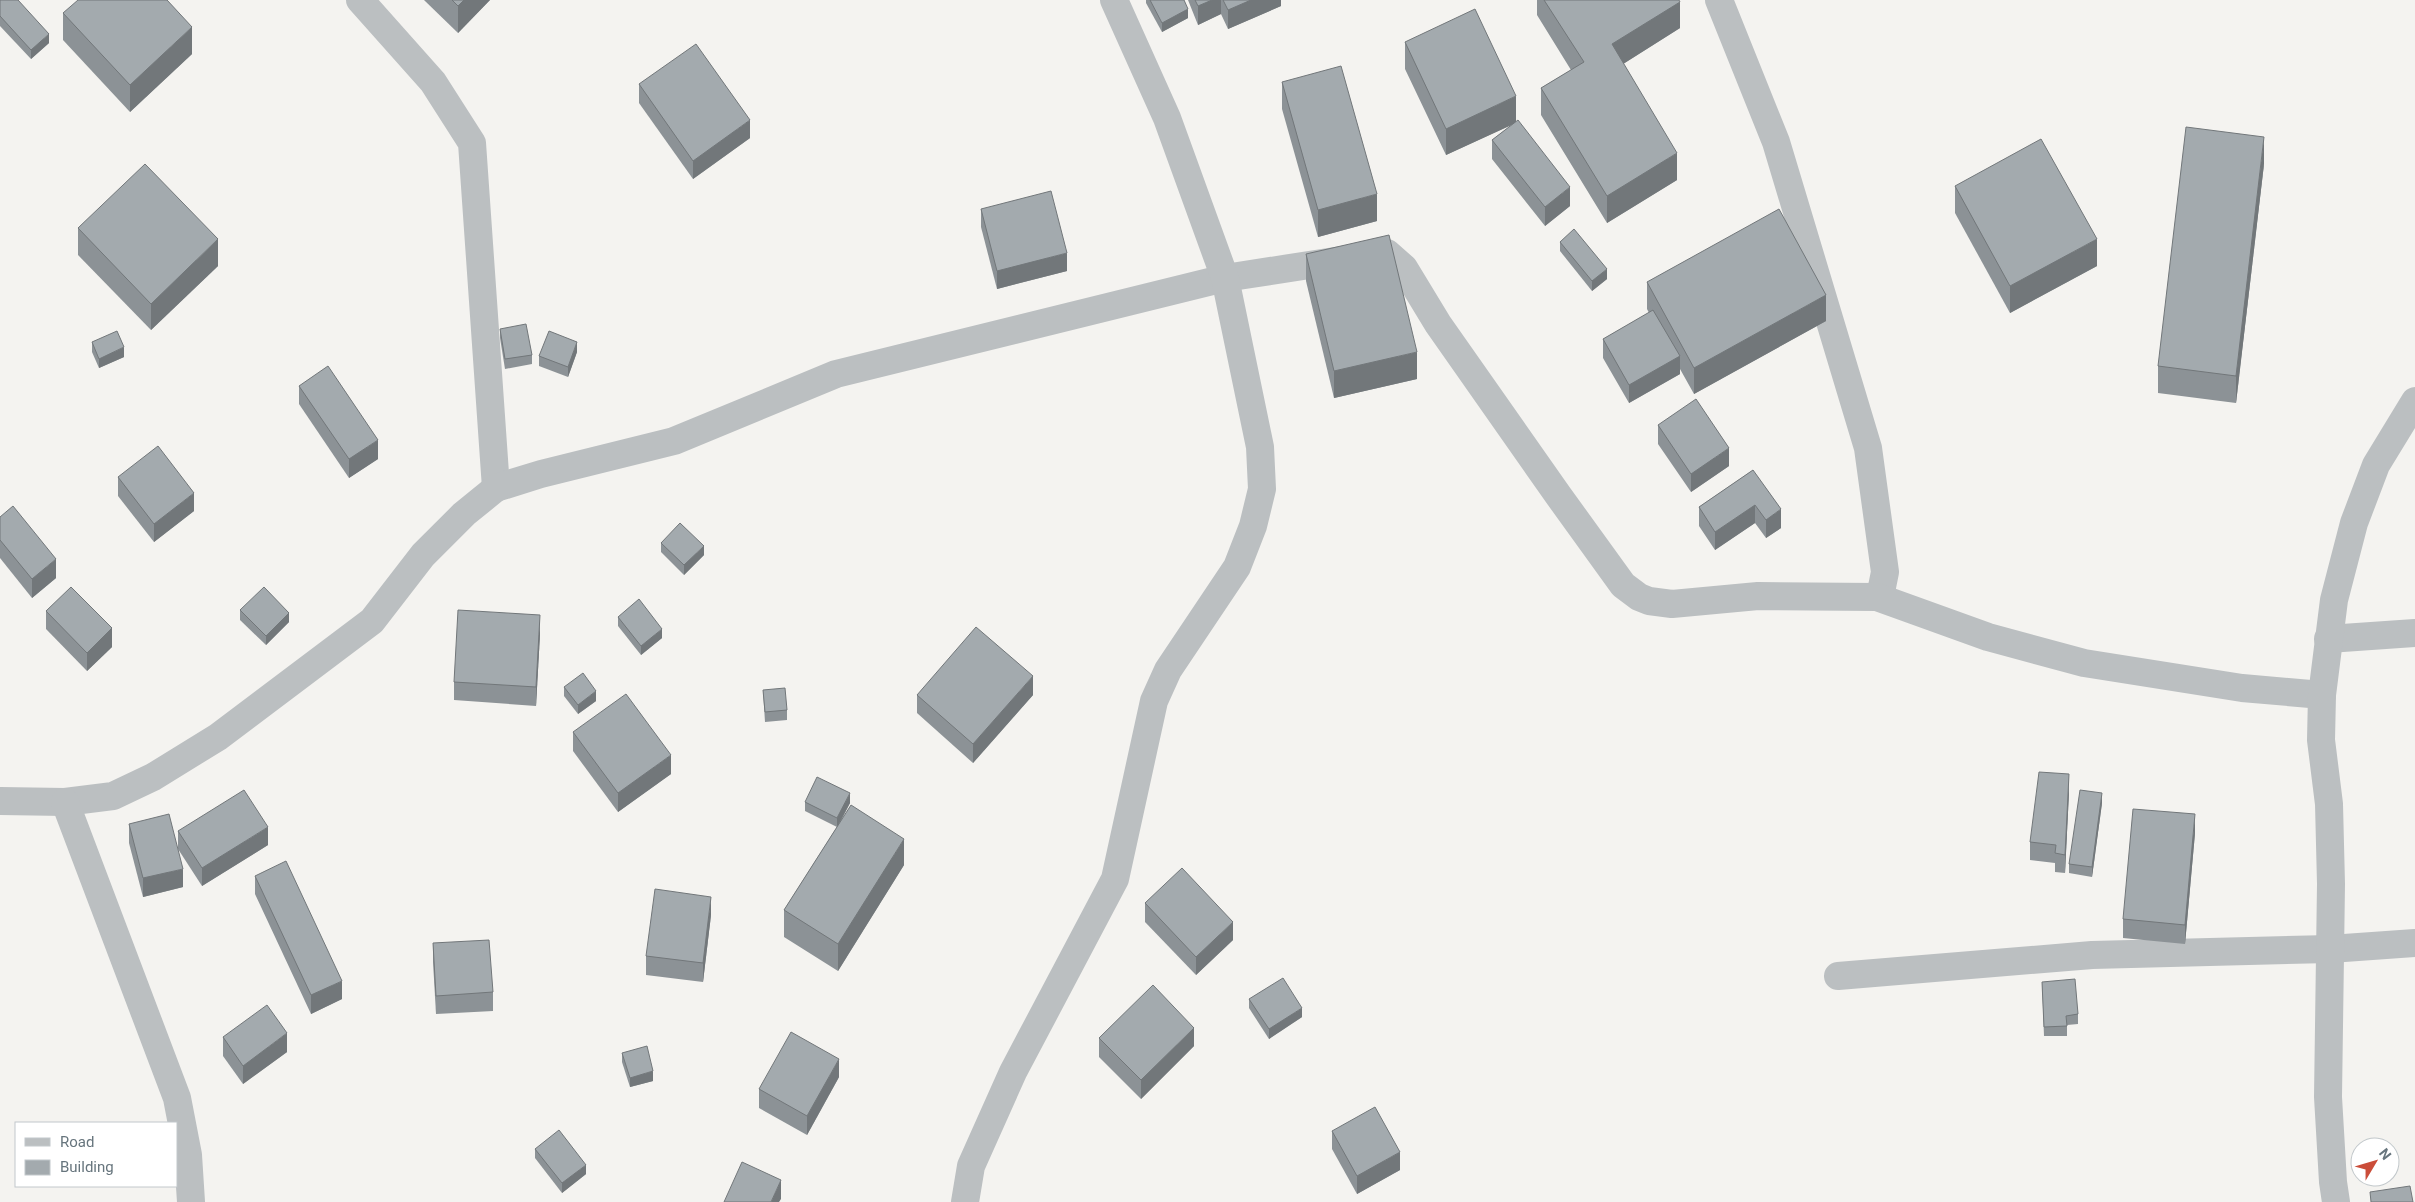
<svg xmlns="http://www.w3.org/2000/svg" width="2415" height="1202" viewBox="0 0 2415 1202" font-family="Roboto,sans-serif">
	<style>
		.lines { fill: none; stroke-linecap: round; stroke-linejoin: round }
		.street { stroke: #bbbfc1; stroke-width: 28 }
		.wall { fill: #8c9296 }
		.shaded-wall { fill: #72777a }
		.building { fill: #a3aaae; stroke: #72777a }
	</style>
	<rect width="100%" height="100%" fill="#f4f3f0"/>
	<g class="lines">
		<g class="street">
			<path d="M360,0L433,82L472,143L496,488"/>
			<path d="M1719,0L1776,142L1868,448L1885,572L1882,587L1877,597"/>
			<path d="M2328,639L2415,633"/>
			<path d="M0,801L65,802L113,796L153,777L218,737L372,621L423,555L464,514L496,488L541,474L674,441L836,374L1225,278L1387,253L1404,268L1438,324L1558,495L1623,585L1639,597L1649,601L1672,604L1758,596L1877,597L1988,637L2084,663L2242,688L2322,695"/>
			<path d="M65,802L177,1098L188,1155L191,1202"/>
			<path d="M1838,976L2092,955L2330,949L2415,943"/>
			<path d="M965,1202L971,1166L1013,1072L1115,879L1154,701L1168,670L1237,567L1253,526L1262,489L1260,447L1225,278L1167,118L1114,0"/>
			<path d="M2336,1202L2333,1182L2328,1097L2331,884L2329,804L2321,740L2322,695L2334,600L2354,523L2376,465L2415,401"/>
		</g>
	</g>
	<g class="wall">
		<path d="M0,0L49,43L31,59L0,26Z"/>
		<path d="M424,0H490L458,33Z"/>
		<path d="M1146,0H1184L1188,18L1162,32L1146,3Z"/>
		<path d="M1188,0H1281V6L1228,29L1221,14L1198,25Z"/>
		<path d="M1537,0H1679L1680,28L1623,64L1677,180L1607,223L1541,115V88L1571,70L1537,15Z"/>
		<path d="M63,13L192,54L130,112L63,40Z"/>
		<path d="M1405,42L1516,122L1570,206L1545,226L1492,159V140L1513,124L1446,155L1405,69Z"/>
		<path d="M1282,82L1377,221L1318,237L1282,109Z"/>
		<path d="M639,84L750,138L693,179L639,103Z"/>
		<path d="M2264,164L2236,403L2158,393V366Z"/>
		<path d="M1955,186L2097,266L2010,313L1955,213Z"/>
		<path d="M981,209L1067,271L997,289L981,227Z"/>
		<path d="M78,228L218,266L151,330L78,255Z"/>
		<path d="M1560,242L1607,279L1592,291L1560,251Z"/>
		<path d="M1306,254L1417,379L1334,398L1306,281Z"/>
		<path d="M1647,282L1826,321L1694,394L1680,369V374L1629,403L1603,358V339L1649,313L1647,309Z"/>
		<path d="M500,329L532,355V364L505,369L500,338Z"/>
		<path d="M92,342L124,357L99,368L92,352Z"/>
		<path d="M577,352L568,377L539,366V356Z"/>
		<path d="M299,386L378,459L349,478L299,404Z"/>
		<path d="M1658,425L1729,466L1691,492L1658,444Z"/>
		<path d="M1753,470L1781,528L1766,538L1755,523L1715,550L1699,526V507Z"/>
		<path d="M118,477L194,511L154,542L118,496Z"/>
		<path d="M0,517L56,578L32,598L0,558Z"/>
		<path d="M661,543L704,555L684,575L661,552Z"/>
		<path d="M240,610L289,622L266,645L240,620Z"/>
		<path d="M46,611L112,647L87,671L46,629Z"/>
		<path d="M618,617L662,638L641,655L618,626Z"/>
		<path d="M540,634L536,706L454,700V682Z"/>
		<path d="M564,687L596,701L578,714L564,696Z"/>
		<path d="M763,690L787,710V720L765,722Z"/>
		<path d="M917,695H1033L973,763L917,713Z"/>
		<path d="M573,732L671,774L618,812L573,751Z"/>
		<path d="M2069,792L2065,873L2055,872V863L2030,860V842Z"/>
		<path d="M805,802L850,803L842,819L904,865L838,971L784,937V910L837,827L805,811Z"/>
		<path d="M2102,803L2092,877L2069,873V864Z"/>
		<path d="M129,824L183,887L143,897L129,843Z"/>
		<path d="M178,831L268,845L202,886L178,849Z"/>
		<path d="M2195,833L2185,944L2123,938V919Z"/>
		<path d="M255,876L342,999L311,1014L255,894Z"/>
		<path d="M1145,903L1233,940L1196,975L1145,922Z"/>
		<path d="M711,915L703,982L646,975V956Z"/>
		<path d="M433,943L493,992V1011L436,1014L433,962Z"/>
		<path d="M2042,982L2078,1014V1024L2067,1025V1036H2044Z"/>
		<path d="M1249,999L1302,1017L1269,1039L1249,1008Z"/>
		<path d="M223,1037L287,1052L243,1084L223,1056Z"/>
		<path d="M1099,1038L1194,1046L1141,1099L1099,1057Z"/>
		<path d="M622,1053L653,1081L630,1087L622,1062Z"/>
		<path d="M839,1077L807,1135L759,1108V1089Z"/>
		<path d="M1332,1131L1400,1170L1357,1194L1332,1149Z"/>
		<path d="M535,1149L586,1174L562,1193L535,1158Z"/>
	</g>
	<g class="shaded-wall">
		<path d="M464,0H490L458,33V6Z"/>
		<path d="M1212,0H1221V14L1198,25V6Z"/>
		<path d="M1251,0H1281V6L1228,29V10Z"/>
		<path d="M1680,2V28L1612,71V44Z"/>
		<path d="M1188,9V18L1162,32V23Z"/>
		<path d="M192,27V54L130,112V85Z"/>
		<path d="M49,34V43L31,59V50Z"/>
		<path d="M1516,96V123L1446,155V129Z"/>
		<path d="M750,120V138L693,179V161Z"/>
		<path d="M2264,137V164L2236,403V376Z"/>
		<path d="M1677,153V180L1607,223V196Z"/>
		<path d="M1570,187V206L1545,226V207Z"/>
		<path d="M1377,194V221L1318,237V210Z"/>
		<path d="M218,239V266L151,330V304Z"/>
		<path d="M2097,239V266L2010,313V286Z"/>
		<path d="M1067,253V271L997,289V271Z"/>
		<path d="M1607,269V279L1592,291V281Z"/>
		<path d="M1826,295V321L1694,394V368Z"/>
		<path d="M577,342V352L568,377V367Z"/>
		<path d="M124,347V357L99,368V359Z"/>
		<path d="M1417,352V379L1334,398V371Z"/>
		<path d="M1680,356V374L1629,403V385Z"/>
		<path d="M378,440V459L349,478V459Z"/>
		<path d="M1729,448V466L1691,492V474Z"/>
		<path d="M194,493V511L154,542V524Z"/>
		<path d="M1755,505V523L1715,550V532Z"/>
		<path d="M1781,509V528L1766,538V520Z"/>
		<path d="M704,546V555L684,575V565Z"/>
		<path d="M56,559V578L32,598V579Z"/>
		<path d="M289,613V622L266,645V636Z"/>
		<path d="M540,615V634L536,706V687Z"/>
		<path d="M112,628V647L87,671V653Z"/>
		<path d="M662,629V638L641,655V646Z"/>
		<path d="M1033,676V695L973,763V744Z"/>
		<path d="M596,691V701L578,714V705Z"/>
		<path d="M671,755V774L618,812V793Z"/>
		<path d="M2069,774V792L2065,873V855Z"/>
		<path d="M850,793V803L837,827V818Z"/>
		<path d="M2102,793V803L2092,877V867Z"/>
		<path d="M2195,814V833L2185,944V925Z"/>
		<path d="M268,827V845L202,886V868Z"/>
		<path d="M904,839V865L838,971V944Z"/>
		<path d="M183,869V887L143,897V878Z"/>
		<path d="M711,897V915L703,982V963Z"/>
		<path d="M1233,922V940L1196,975V957Z"/>
		<path d="M342,981V999L311,1014V995Z"/>
		<path d="M1302,1008V1017L1269,1039V1029Z"/>
		<path d="M1194,1028V1046L1141,1099V1080Z"/>
		<path d="M287,1033V1052L243,1084V1066Z"/>
		<path d="M839,1059V1077L807,1135V1116Z"/>
		<path d="M653,1071V1081L630,1087V1078Z"/>
		<path d="M1400,1152V1170L1357,1194V1176Z"/>
		<path d="M586,1165V1174L562,1193V1183Z"/>
		<path d="M781,1180V1199L779,1202H771Z"/>
	</g>
	<g class="building">
		<path d="M0,0H18L49,34L31,50L0,16Z"/>
		<path d="M78,0H167L192,27L130,85L63,13Z"/>
		<path d="M452,0H464L458,6Z"/>
		<path d="M1150,0H1184L1188,9L1162,23Z"/>
		<path d="M1195,0H1212L1198,6Z"/>
		<path d="M1223,0H1251L1228,10Z"/>
		<path d="M1544,0H1679L1680,2L1612,44L1677,153L1607,196L1541,88L1584,62Z"/>
		<path d="M1475,9L1516,96L1446,129L1405,42Z"/>
		<path d="M696,44L750,120L693,161L639,84Z"/>
		<path d="M1341,66L1377,194L1318,210L1282,82Z"/>
		<path d="M1518,120L1570,187L1545,207L1492,140Z"/>
		<path d="M2186,127L2264,137L2236,376L2158,366Z"/>
		<path d="M2041,139L2097,239L2010,286L1955,186Z"/>
		<path d="M145,164L218,239L151,304L78,228Z"/>
		<path d="M1051,191L1067,253L997,271L981,209Z"/>
		<path d="M1779,209L1826,295L1694,368L1647,282Z"/>
		<path d="M1574,229L1607,269L1592,281L1560,242Z"/>
		<path d="M1389,235L1417,352L1334,371L1306,254Z"/>
		<path d="M1653,310L1680,356L1629,385L1603,339Z"/>
		<path d="M526,324L532,355L505,359L500,329Z"/>
		<path d="M117,331L124,347L99,359L92,342Z"/>
		<path d="M549,331L577,342L568,367L539,356Z"/>
		<path d="M328,366L378,440L349,459L299,386Z"/>
		<path d="M1696,399L1729,448L1691,474L1658,425Z"/>
		<path d="M158,446L194,493L154,524L118,477Z"/>
		<path d="M1753,470L1781,509L1766,520L1755,505L1715,532L1699,507Z"/>
		<path d="M13,506L56,559L32,579L0,540V517Z"/>
		<path d="M680,523L704,546L684,565L661,543Z"/>
		<path d="M71,587L112,628L87,653L46,611Z"/>
		<path d="M264,587L289,613L266,636L240,610Z"/>
		<path d="M639,599L662,629L641,646L618,617Z"/>
		<path d="M458,610L540,615L536,687L454,682Z"/>
		<path d="M976,627L1033,676L973,744L917,695Z"/>
		<path d="M583,673L596,691L578,705L564,687Z"/>
		<path d="M785,688L787,710L765,712L763,690Z"/>
		<path d="M626,694L671,755L618,793L573,732Z"/>
		<path d="M2039,772L2069,774L2065,855L2055,853L2056,845L2030,842Z"/>
		<path d="M817,777L850,793L837,818L805,802Z"/>
		<path d="M244,790L268,827L202,868L178,831Z"/>
		<path d="M2080,790L2102,793L2092,867L2069,864Z"/>
		<path d="M851,805L904,839L838,944L784,910Z"/>
		<path d="M2133,809L2195,814L2185,925L2123,919Z"/>
		<path d="M169,814L183,869L143,878L129,824Z"/>
		<path d="M286,861L342,981L311,995L255,876Z"/>
		<path d="M1182,868L1233,922L1196,957L1145,903Z"/>
		<path d="M655,889L711,897L703,963L646,956Z"/>
		<path d="M489,940L493,992L436,996L433,943Z"/>
		<path d="M1283,978L1302,1008L1269,1029L1249,999Z"/>
		<path d="M2075,979L2078,1014L2066,1016L2067,1026L2044,1027L2042,982Z"/>
		<path d="M1153,985L1194,1028L1141,1080L1099,1038Z"/>
		<path d="M267,1005L287,1033L243,1066L223,1037Z"/>
		<path d="M791,1032L839,1059L807,1116L759,1089Z"/>
		<path d="M647,1046L653,1071L630,1078L622,1053Z"/>
		<path d="M1375,1107L1400,1152L1357,1176L1332,1131Z"/>
		<path d="M559,1130L586,1165L562,1183L535,1149Z"/>
		<path d="M742,1162L781,1180L771,1202H724Z"/>
		<path d="M2410,1186L2413,1202H2371L2370,1192Z"/>
	</g>
	<rect x="15" y="1122" width="162" height="65" fill="#ffffff" stroke="#c2c8cb"/>
	<rect x="25" y="1138" width="25" height="8" fill="#bbbfc1" stroke="#c2c8cb"/>
	<text x="60" y="1147" font-size="15" fill="#67757d">Road</text>
	<rect x="25" y="1160" width="25" height="15" fill="#a3aaae" stroke="#c2c8cb"/>
	<text x="60" y="1172" font-size="15" fill="#67757d">Building</text>
	<g transform="translate(2375 1162) rotate(52)"><circle r="24" fill="#ffffff" stroke="#c2c8cb"/>
	<path d="M0-4L9 19L0 12L-9 19Z" fill="#cb4d39"/>
	<text y="-8" font-size="14" font-weight="bold" text-anchor="middle" fill="#67757d">N</text>
	</g>
</svg>
